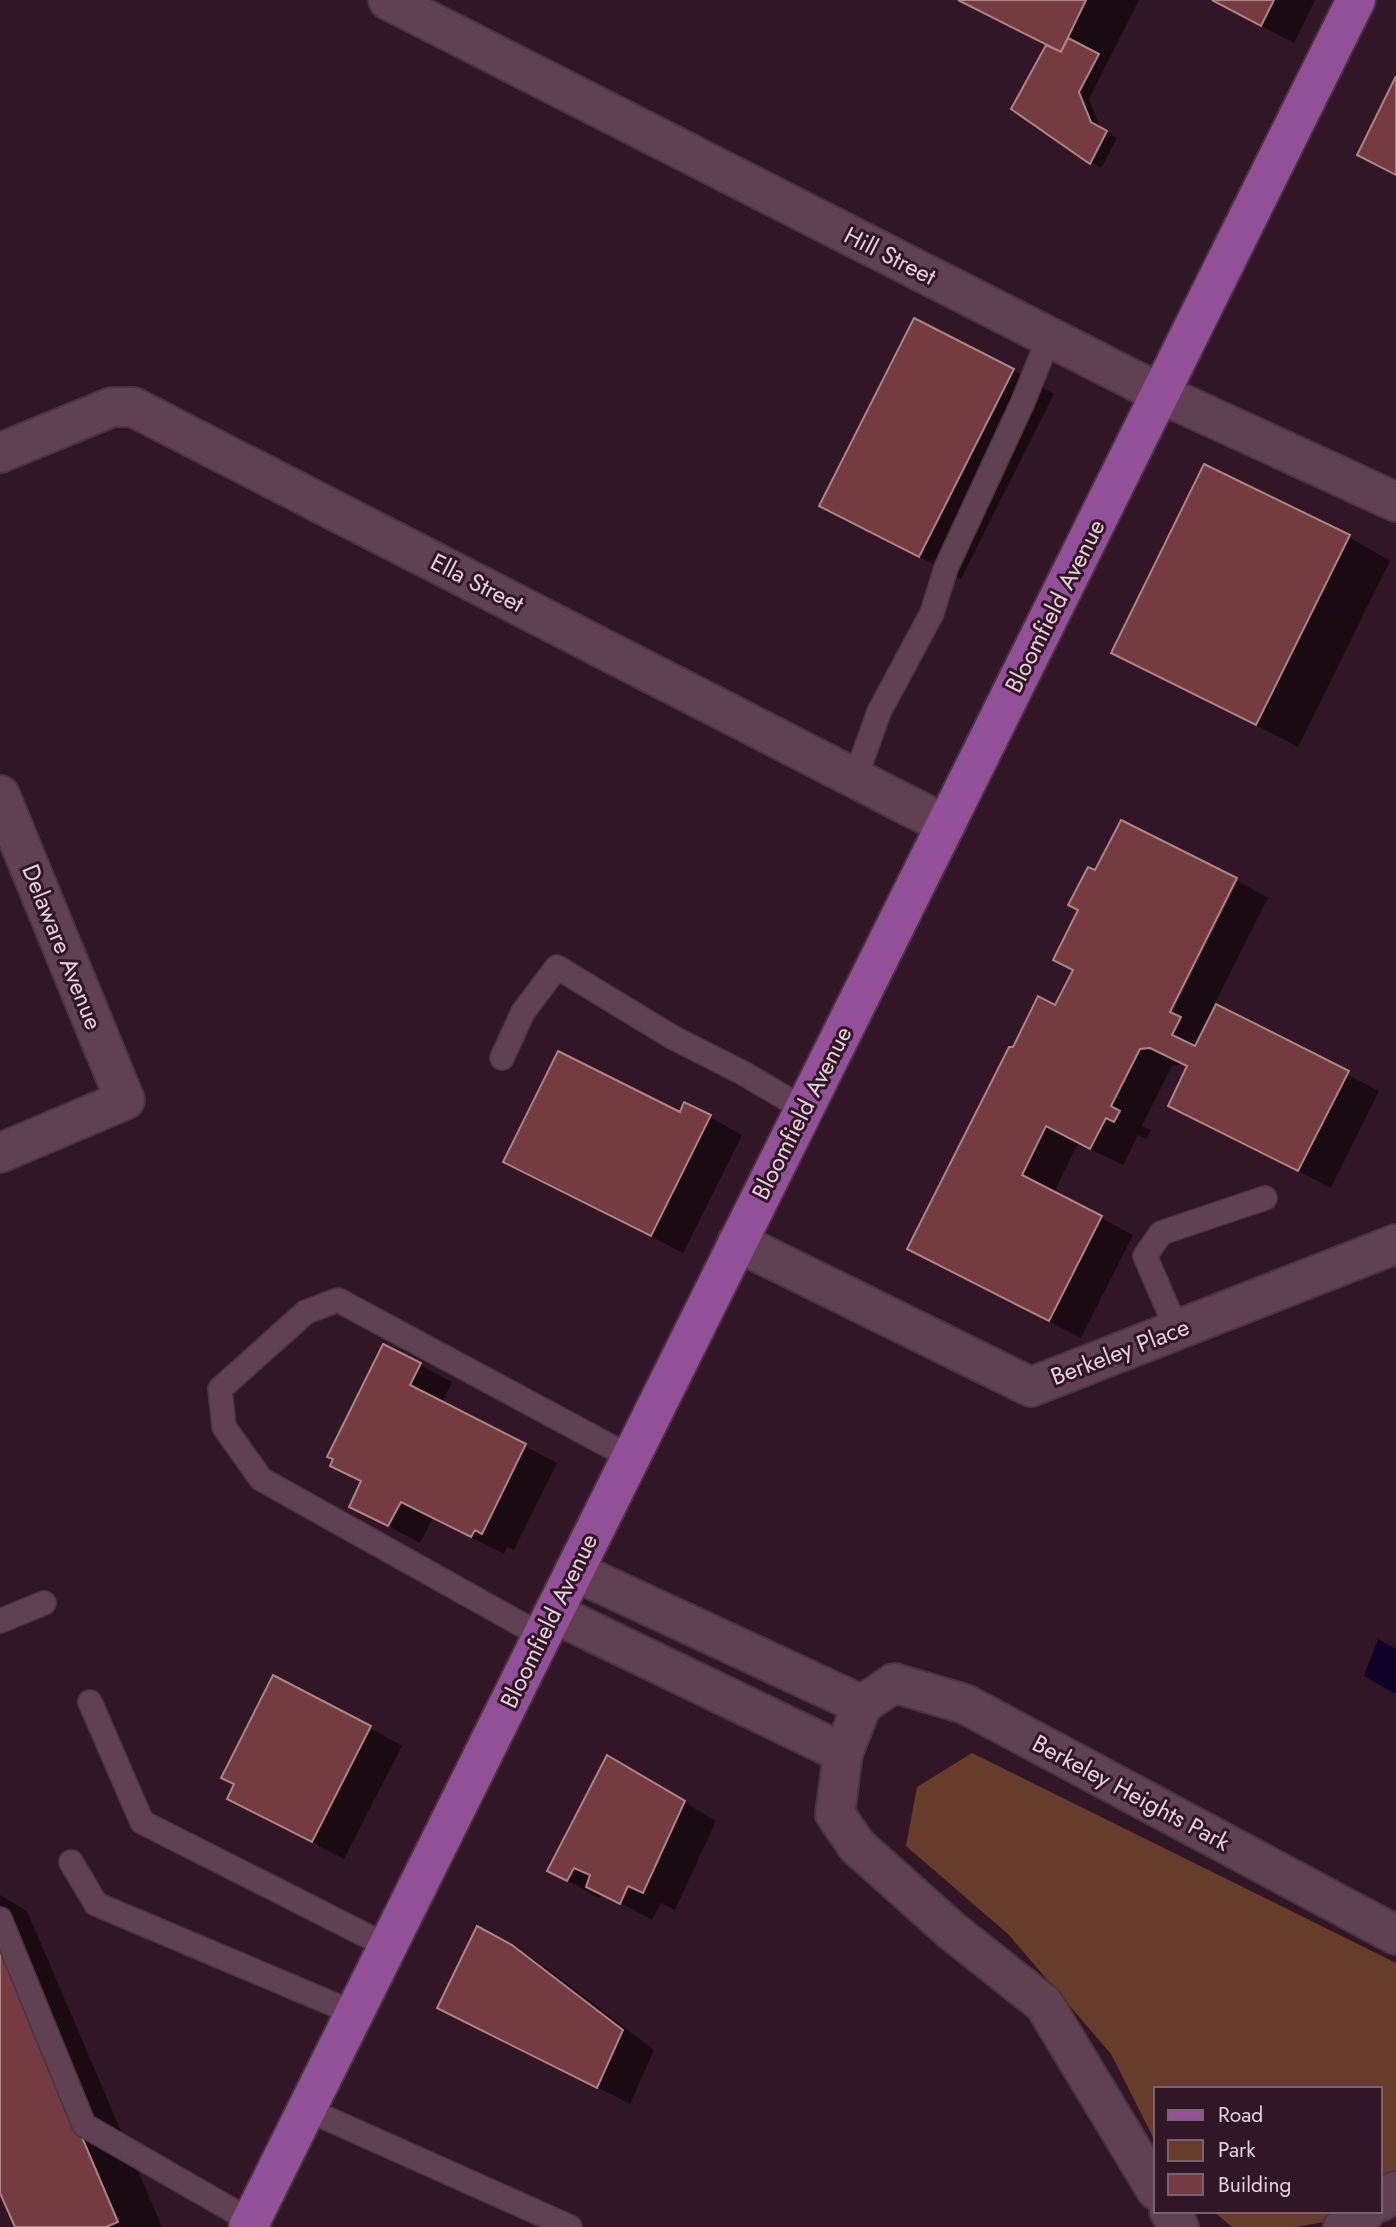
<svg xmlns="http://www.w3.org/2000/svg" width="1396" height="2227" viewBox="0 0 1396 2227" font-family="Jost,sans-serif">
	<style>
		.green { fill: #663d2b }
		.water { fill: #0e0128 }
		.shadow { fill: #0007 }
		.building { fill: #743c41; stroke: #ac8486; stroke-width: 2 }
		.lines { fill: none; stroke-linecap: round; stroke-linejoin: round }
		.lane-casing { stroke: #49343f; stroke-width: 26 }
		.street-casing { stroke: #49343f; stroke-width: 42 }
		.primary-casing { stroke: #49343f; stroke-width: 42 }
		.lane { stroke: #604151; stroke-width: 23 }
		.street { stroke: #604151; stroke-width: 38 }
		.primary { stroke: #915098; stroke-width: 38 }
		.labels { text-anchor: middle; stroke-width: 6; stroke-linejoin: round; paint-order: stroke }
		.street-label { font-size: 24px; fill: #e5d1da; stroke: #311625 }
	</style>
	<rect width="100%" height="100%" fill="#311625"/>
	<g class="green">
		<path d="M972,1753L1396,1963V2180L1380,2190V2089H1156V2143L1111,2054L1008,1934L906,1846L917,1787Z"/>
		<path d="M1213,2211H1346L1330,2221L1295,2227H1232Z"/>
	</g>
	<path class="water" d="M1378,1639L1396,1649V1694L1364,1676Z"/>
	<g class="shadow">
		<path d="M956,0H1139L1089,99L1101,129L1117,138L1101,168L1013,108L1048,46Z"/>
		<path d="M1212,0H1315L1294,43Z"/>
		<path d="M1013,370L1054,394L961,579L822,505Z"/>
		<path d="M1349,537L1390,561L1298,747L1113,652Z"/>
		<path d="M1089,869L1168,1021L1238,881L1268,898L1214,1005L1379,1091L1331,1188L1170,1105L1188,1067L1183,1065L1172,1066L1142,1126L1151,1130L1146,1139L1138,1135L1123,1165L1078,1143L1054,1193L1133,1235L1081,1338L909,1249L1014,1049L1056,1007L1074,970L1080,910Z"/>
		<path d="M680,1114L710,1117L742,1135L683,1253L505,1161Z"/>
		<path d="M384,1346L452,1382L442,1403L557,1463L514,1550L507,1547L504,1554L433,1518L420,1543L351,1506L362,1483L332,1465Z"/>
		<path d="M370,1728L402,1746L344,1859L229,1798Z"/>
		<path d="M639,1775L716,1821L675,1910L661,1903L652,1920L602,1893L599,1898L549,1870Z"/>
		<path d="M0,1895L27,1911L162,2227H17L0,2188Z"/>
		<path d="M511,1946L544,1966L654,2050L630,2104L439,2007Z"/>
	</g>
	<g class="building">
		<path d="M958,0H1086L1061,52Z"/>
		<path d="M1212,0H1274L1261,26Z"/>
		<path d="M1068,38L1099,54L1079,92L1091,122L1107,131L1090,164L1011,109L1046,45L1061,52Z"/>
		<path d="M1396,76V175L1357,155Z"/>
		<path d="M914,318L1014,369L919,557L819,506Z"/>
		<path d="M1204,464L1350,535L1256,725L1111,653Z"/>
		<path d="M1121,820L1237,878L1170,1012L1181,1017L1172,1035L1195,1046L1216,1004L1349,1071L1298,1171L1168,1106L1187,1066L1150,1048L1140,1049L1111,1106L1120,1111L1114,1122L1106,1118L1090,1149L1046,1126L1022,1175L1102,1216L1049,1321L907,1249L1009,1047H1013L1038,996L1055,1005L1073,970L1053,960L1078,910L1068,905L1088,867L1095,870Z"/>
		<path d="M558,1051L680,1112L684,1102L711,1115L651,1236L503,1162Z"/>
		<path d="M383,1344L421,1363L410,1385L526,1444L482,1534L475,1530L471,1537L401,1502L388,1526L349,1507L361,1481L330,1466L333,1459L327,1457Z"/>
		<path d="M273,1675L371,1726L312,1842L227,1799L234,1784L221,1778Z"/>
		<path d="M607,1755L685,1801L643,1893L628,1886L620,1904L586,1887L590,1875L574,1868L567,1881L547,1871Z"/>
		<path d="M477,1926L512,1945L623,2030L597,2088L437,2008Z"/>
		<path d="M0,1944L118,2222L106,2227H15L0,2193Z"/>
	</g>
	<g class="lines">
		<g class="lane-casing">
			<g id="lane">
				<path d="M855,779L879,712L932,613L946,568L1023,402L1049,337"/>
				<path d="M502,1058L523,1012L557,967L672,1037L743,1073L804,1109"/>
				<path d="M1177,1330L1145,1256L1161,1233L1265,1198"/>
				<path d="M0,1621L44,1603"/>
				<path d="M542,1636L261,1479L224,1427L220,1389L306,1312L338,1300L630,1457"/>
				<path d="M90,1702L142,1822L387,1946"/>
				<path d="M71,1862L96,1904L354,2013"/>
				<path d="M0,1919L84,2125L251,2221"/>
				<path d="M306,2109L570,2227"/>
			</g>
		</g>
		<g class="street-casing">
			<g id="street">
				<path d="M388,0L1161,394L1396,502"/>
				<path d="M0,453L112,407H133L946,825"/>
				<path d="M0,795L125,1100L0,1153"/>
				<path d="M737,1242L1031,1387L1396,1244"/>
				<path d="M574,1571L862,1705"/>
				<path d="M553,1613L843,1753"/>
				<path d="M1156,2190L1044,2004L952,1931L857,1846L835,1814L843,1753L862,1705L894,1683L965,1704L1396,1935"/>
				<path d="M1380,2202L1396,2191"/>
				<path d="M1169,2211L1179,2227"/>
				<path d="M1343,2227L1366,2211"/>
			</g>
		</g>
		<g class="primary-casing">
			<path id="primary" d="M248,2227L1356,0"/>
		</g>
		<use href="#lane" class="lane"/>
		<use href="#street" class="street"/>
		<use href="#primary" class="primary"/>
	</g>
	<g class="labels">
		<g class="street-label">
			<text transform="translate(890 256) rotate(27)" y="8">Hill Street</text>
			<text transform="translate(477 583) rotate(27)" y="8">Ella Street</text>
			<text transform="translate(1055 606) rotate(-63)" y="8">Bloomfield Avenue</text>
			<text transform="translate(62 947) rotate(68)" y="8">Delaware Avenue</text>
			<text transform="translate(802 1113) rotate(-63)" y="8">Bloomfield Avenue</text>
			<text transform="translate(1120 1352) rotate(-21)" y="8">Berkeley Place</text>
			<text transform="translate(549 1621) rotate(-64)" y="8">Bloomfield Avenue</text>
			<text transform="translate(1131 1793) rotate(28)" y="8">Berkeley Heights Park</text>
		</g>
	</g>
	<rect x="1154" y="2087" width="228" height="126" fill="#311625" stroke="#79616d" stroke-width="2"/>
	<rect x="1168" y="2110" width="35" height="10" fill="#915098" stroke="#79616d" stroke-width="2"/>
	<text x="1218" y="2122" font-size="21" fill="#e5d1da">Road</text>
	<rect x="1168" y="2140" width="35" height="21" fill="#663d2b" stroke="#79616d" stroke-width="2"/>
	<text x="1218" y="2157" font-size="21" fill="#e5d1da">Park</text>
	<rect x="1168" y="2174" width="35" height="21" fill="#743c41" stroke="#79616d" stroke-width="2"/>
	<text x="1218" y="2192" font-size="21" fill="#e5d1da">Building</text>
</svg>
